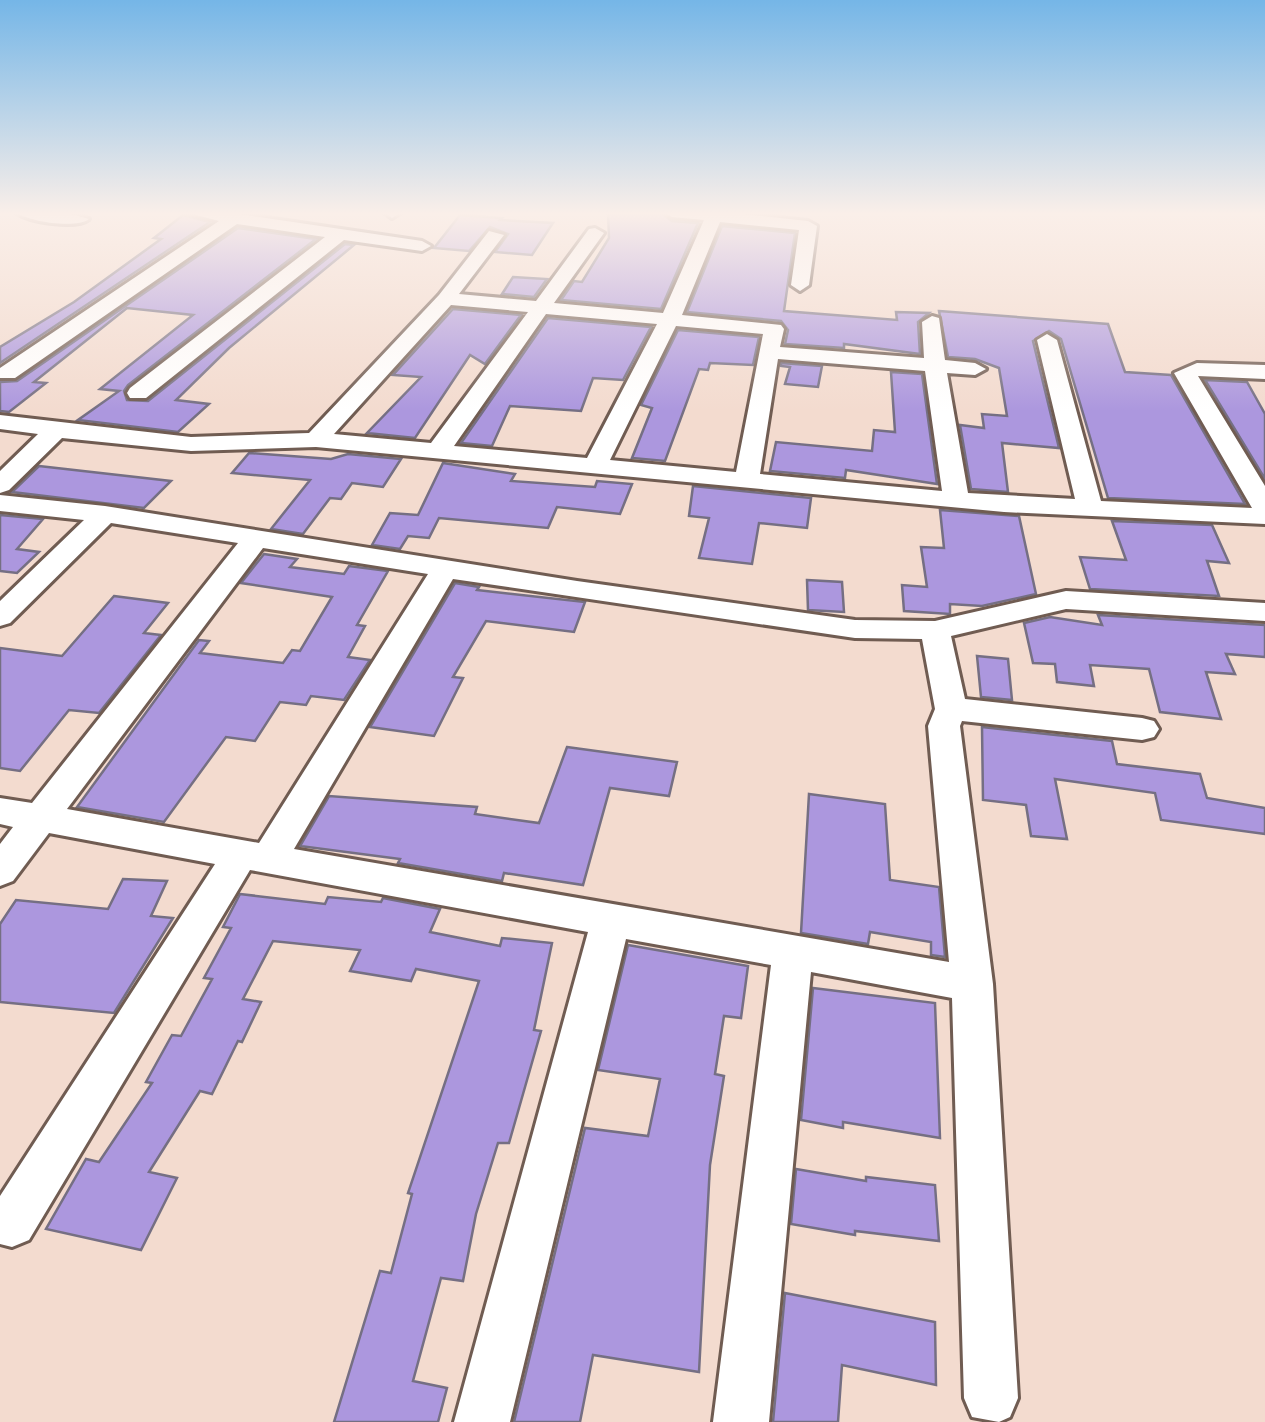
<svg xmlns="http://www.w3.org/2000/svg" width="1265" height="1422" viewBox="0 0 1265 1422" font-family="Arial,sans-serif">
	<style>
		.building { fill: #ac97de; stroke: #756f83; stroke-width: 2.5 }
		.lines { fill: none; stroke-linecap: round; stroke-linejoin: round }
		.minor-casing { stroke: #705c52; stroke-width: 6 }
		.minor { fill: #fff; fill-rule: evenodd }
	</style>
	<rect width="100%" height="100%" fill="#f3dbcf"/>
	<g class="building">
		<path d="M608,212H660L672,221L698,223L661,309L561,300L574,281L582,282L609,238Z"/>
		<path d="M183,215L210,222L0,363V347L74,302L161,239L154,238Z"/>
		<path d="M460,215L502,218L500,220L553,223L532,255L495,252L508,234L490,227L469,251L434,248Z"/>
		<path d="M722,226L795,233L784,311L897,320L896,312L929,313L918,322L920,354L844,344V348L785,344L788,330L781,321L687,312Z"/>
		<path d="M238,228L316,239L128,385L124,391L127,400L148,401L345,244L354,245L229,348L176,400L209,404L178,432L78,420L119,391L100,389L193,315L127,308L34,382L46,383L9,412L0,411V382L17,381Z"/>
		<path d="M513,277L547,279L534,297L502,294Z"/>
		<path d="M453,309L521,315L485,364L470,355L415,438L367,433L421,377L393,375Z"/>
		<path d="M939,311L1108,324L1125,372L1171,375L1245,504L1108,498L1061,339L1049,331L1033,341L1059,448L1002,443L1008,492L971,489L960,425L984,428L982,414L1007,416L999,368L975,359L948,357Z"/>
		<path d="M548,318L651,327L623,380L593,378L581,411L510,406L492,446L461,443Z"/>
		<path d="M678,330L759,337L753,365L710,363L708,370L699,369L665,461L632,458L652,408L641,405Z"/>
		<path d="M781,363L822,366L818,387L785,384L790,367L781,366Z"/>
		<path d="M891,372L922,374L937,484L846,470L845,478L770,471L776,442L872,451L874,430L895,432Z"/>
		<path d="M1205,380L1247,382L1265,414V479Z"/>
		<path d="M249,453L331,459L348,454L401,459L383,487L352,483L341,499L330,498L303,534L271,529L310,480L232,473Z"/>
		<path d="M443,463L515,474L511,481L595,487L597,481L632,484L620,514L557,507L548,528L439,518L429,538L408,536L400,549L372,545L390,513L418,515Z"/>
		<path d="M39,466L171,481L144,508L12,492Z"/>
		<path d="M693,486L811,498L807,528L759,523L752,564L699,558L709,518L689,516Z"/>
		<path d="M940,510L1019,516L1036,594L982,606L950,604V614L904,611L902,585L927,587L921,547L944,548Z"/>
		<path d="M0,515L43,519L17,549L39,552L17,573L0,571Z"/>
		<path d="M1112,521L1212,525L1229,563L1207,561L1219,596L1090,589L1080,557L1126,560Z"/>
		<path d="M264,554L297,559L290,567L344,574L349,566L388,571L357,625L365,626L348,657L370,660L344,700L311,696L306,705L280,702L255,741L226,737L164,822L77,807L199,640L209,641L200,653L283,663L292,650L300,651L332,597L241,583Z"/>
		<path d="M807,580L842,582L844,612L808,610Z"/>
		<path d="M455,583L479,587L477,590L585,602L574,632L486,621L453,677L463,678L434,736L370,727Z"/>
		<path d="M114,596L168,603L144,633L161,635L99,713L69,710L20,771L0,768V648L62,656Z"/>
		<path d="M1098,615L1265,625V657L1226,654L1235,674L1206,672L1221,719L1160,712L1149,669L1090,665L1094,686L1057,682L1055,664L1033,663L1024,623L1050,617L1102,625Z"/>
		<path d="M977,656L1008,659L1012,700L981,697Z"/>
		<path d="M982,727L1112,741L1117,764L1200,774L1207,798L1265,808V834L1161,820L1155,793L1055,779L1067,839L1031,836L1026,805L983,800Z"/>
		<path d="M567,747L677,762L669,796L610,788L583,885L504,873L502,881L398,863L400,859L300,846L329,796L477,807L475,814L539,823Z"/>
		<path d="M809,794L885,804L890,880L939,887L945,957L931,955V942L870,932L868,944L801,933Z"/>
		<path d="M123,879L167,881L151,916L173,918L114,1013L0,1002V924L16,900L108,909Z"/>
		<path d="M240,894L325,904L328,897L381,902L383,898L440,909L430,932L500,946L502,938L552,943L534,1030L541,1031L509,1143H498L476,1214L463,1281L441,1278L413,1381L447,1388L438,1422H334L380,1271L391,1273L412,1194L408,1193L479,981L416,969L411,981L350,971L360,950L273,941L243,999L261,1002L242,1042L238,1041L212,1094L200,1091L149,1172L177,1178L141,1250L46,1229L86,1159L99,1162L152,1083L146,1082L172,1035L181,1036L212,979L204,978L231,928L223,927Z"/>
		<path d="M628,945L748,966L741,1018L724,1016L715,1074L724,1076L710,1165L699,1372L593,1355L580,1422H514L585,1128L648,1136L660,1079L598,1070Z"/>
		<path d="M813,988L935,1003L940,1138L843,1122V1128L801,1120Z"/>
		<path d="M796,1169L866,1181V1177L935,1185L939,1241L855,1231V1235L791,1224Z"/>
		<path d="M785,1293L935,1322L936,1385L842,1365L838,1422H773Z"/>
	</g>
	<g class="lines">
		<g class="minor-casing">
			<g id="minor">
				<path d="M16,212H64L89,219C76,229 29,222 16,212Z"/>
				<path d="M185,212H226L422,241L431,246L422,251L344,240L146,398H130L127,393L130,388L325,237L237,224L15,378H0V368L219,221Z"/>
				<path d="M384,212H401L392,218Z"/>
				<path d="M664,212H724L808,221L817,226L809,285L800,291L791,285L799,230L720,222L682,315L781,325L784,329L780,347L924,358L922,322L932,316L939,318L945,360L975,363L986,369L975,375L947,373L968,493L1075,499L1037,340L1047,334L1057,340L1101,501L1252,508L1174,373L1197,363L1265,365V379L1198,376L1265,486V524L1004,512L316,447L191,451L62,438L9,490L0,493V471L38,434L0,429V415L191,437L309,433L439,295L489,231L504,235L459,294L536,301L589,229L595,228L604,233L554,303L663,313L704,220L672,217ZM451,305L528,312L431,443L334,434ZM546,314L657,324L587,458L454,446ZM676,326L763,334L736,472L610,460ZM778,359L925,371L942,491L760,474Z"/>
				<path d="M0,495L105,506L577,581L855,620L935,621L1066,591L1265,603V621L1066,609L951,636L965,699L1142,718L1154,721L1159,729L1154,737L1142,740L962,721L960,726L993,984L1018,1398L1010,1417L999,1422L972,1417L964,1398L952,998L811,972L769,1422H713L771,965L626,939L510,1422H454L588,932L250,870L29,1240L12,1247L0,1244V1196L215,864L49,833L13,881L0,886V844L13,827L0,824V798L32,803L238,543L111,523L10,623L0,626V601L84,520L0,511ZM263,548L428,574L259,843L67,809ZM453,579L855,638L922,639L935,709L928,726L949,962L294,849Z"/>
			</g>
		</g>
		<use href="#minor" class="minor"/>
	</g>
	<linearGradient id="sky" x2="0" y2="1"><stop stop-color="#75b6e7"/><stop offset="0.52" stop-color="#faefe9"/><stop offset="1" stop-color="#faefe9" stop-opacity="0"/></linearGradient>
	<rect width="1265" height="411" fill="url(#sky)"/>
</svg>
